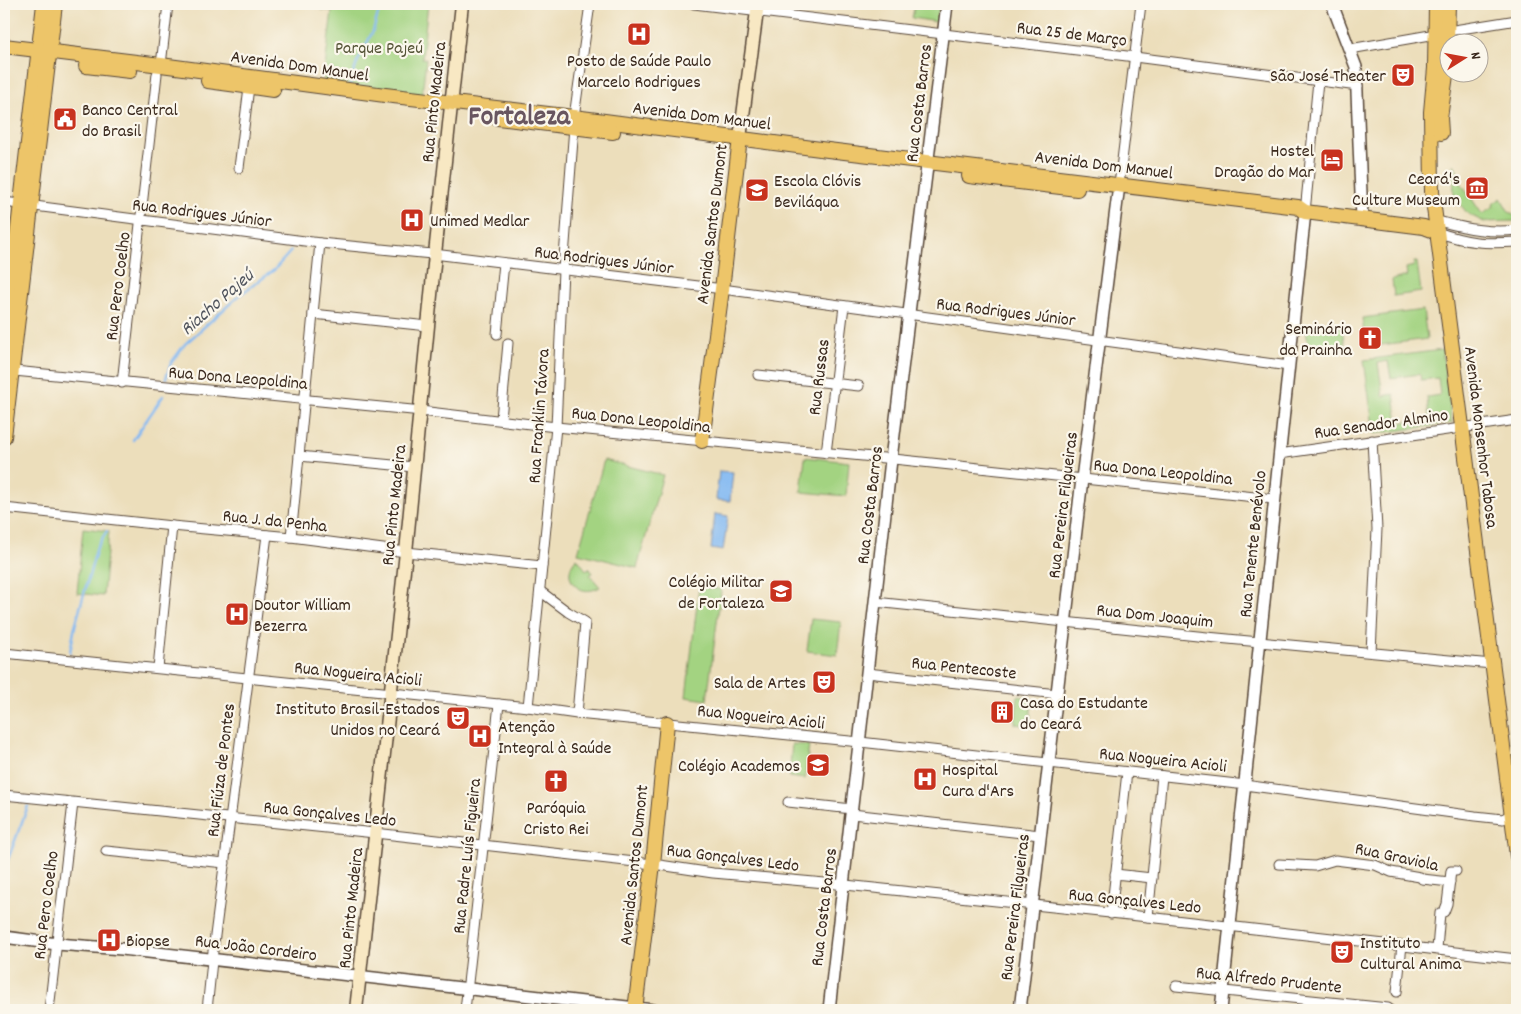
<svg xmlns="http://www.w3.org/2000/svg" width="1521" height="1014" viewBox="0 0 1521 1014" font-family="Dekko,sans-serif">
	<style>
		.green { fill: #a3d381; stroke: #6f7e50; fill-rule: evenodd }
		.water { fill: #83b9f2; stroke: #5f7288 }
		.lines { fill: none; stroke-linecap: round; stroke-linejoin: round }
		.stream { stroke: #83b9f2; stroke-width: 2.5 }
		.minor-casing { stroke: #564536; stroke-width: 11 }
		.tertiary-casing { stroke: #564536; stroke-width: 14 }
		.secondary-casing { stroke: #564536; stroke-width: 15 }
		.primary-casing { stroke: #564536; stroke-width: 16 }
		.minor { stroke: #fff; stroke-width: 9 }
		.tertiary { stroke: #fff; stroke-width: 11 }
		.secondary { stroke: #f8e8c3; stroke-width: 12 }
		.primary { stroke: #edc569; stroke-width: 14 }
		.labels { text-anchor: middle; stroke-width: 4.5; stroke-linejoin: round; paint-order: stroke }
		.street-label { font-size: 18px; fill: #3b2a1e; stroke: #fbf7ec }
		.park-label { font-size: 18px; fill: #555437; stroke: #fbf7ec }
		.poi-label { font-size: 18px; fill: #3b2a1e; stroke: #fbf7ec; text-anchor: start }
		.water-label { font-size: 19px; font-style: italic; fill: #51555e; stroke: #fbf7ec }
		.town-label { font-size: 28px; font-weight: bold; fill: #695660; stroke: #fbf7ec }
	</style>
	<rect width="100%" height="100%" fill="#fbf7ec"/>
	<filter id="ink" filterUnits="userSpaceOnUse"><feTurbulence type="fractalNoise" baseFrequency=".02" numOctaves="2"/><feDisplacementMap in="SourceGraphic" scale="10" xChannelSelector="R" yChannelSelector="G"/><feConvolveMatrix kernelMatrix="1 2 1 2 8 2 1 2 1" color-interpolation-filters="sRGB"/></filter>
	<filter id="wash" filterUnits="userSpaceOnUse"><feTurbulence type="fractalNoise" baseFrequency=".0096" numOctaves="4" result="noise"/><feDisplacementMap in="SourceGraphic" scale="20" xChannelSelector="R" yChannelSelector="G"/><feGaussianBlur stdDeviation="1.12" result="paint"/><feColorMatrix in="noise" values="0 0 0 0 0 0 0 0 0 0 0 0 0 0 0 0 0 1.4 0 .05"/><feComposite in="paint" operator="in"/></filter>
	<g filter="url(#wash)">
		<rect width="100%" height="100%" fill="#ecdebb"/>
		<g class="green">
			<path d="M322,4H428L422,58L426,59L422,95L323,83L332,11L322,10Z"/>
			<path d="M915,4L939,6L937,22L912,18Z"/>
			<path d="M1454,164L1458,171L1455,174L1482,214L1494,207L1493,204L1501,198L1509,212L1517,218V221L1484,222L1468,214L1454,197L1453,165Z"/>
			<path d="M1414,262H1417L1421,292L1394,296L1392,280L1407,276L1406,268L1414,266Z"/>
			<path d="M1423,310L1427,339L1366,347L1362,318Z"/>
			<path d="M1342,326L1345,347L1309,351L1306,330Z"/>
			<path d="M1442,350L1452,423L1374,434L1364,360ZM1388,361L1391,378L1420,374L1421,380L1438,378L1440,395L1427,397L1429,419L1398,423L1394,394L1383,396L1378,363Z"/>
			<path d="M805,457L849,462L846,496L801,492Z"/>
			<path d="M604,460L663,475L637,568L578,553Z"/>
			<path d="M83,528L109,531L103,596L77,593Z"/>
			<path d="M577,558L586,570L589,568L593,573L590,575L600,587C578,600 559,575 577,558Z"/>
			<path d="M699,587L719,589L721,591L707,700L686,697Z"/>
			<path d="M811,619L841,622L837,655L807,651Z"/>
			<path d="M1018,696L1032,698L1030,726L1015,724Z"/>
			<path d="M792,744L809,745L805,779L789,777Z"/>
		</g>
		<g class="water">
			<path d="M719,471L733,472L730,501L716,500Z"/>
			<path d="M715,514L728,516L723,551L711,549Z"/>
		</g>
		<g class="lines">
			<g class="stream">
				<path d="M350,84L357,63L373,31L381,4"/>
				<path d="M166,378L171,363L185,344L241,294L274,270L291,251"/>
				<path d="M133,440L163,396"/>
				<path d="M70,652L75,626L97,547L107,531"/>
				<path d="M5,867L28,806"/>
			</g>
		</g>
	</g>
	<g filter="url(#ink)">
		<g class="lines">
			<g class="minor-casing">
				<g id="minor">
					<path d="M694,4L1127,56L1358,86"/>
					<path d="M1448,31L1517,20"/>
					<path d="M1350,49L1436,34"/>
					<path d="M161,65L168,4"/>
					<path d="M574,117L590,4"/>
					<path d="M239,168L249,87"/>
					<path d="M1119,185L1141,4"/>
					<path d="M4,202L320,243L442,255L715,288L1289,366"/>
					<path d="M1305,212L1318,81"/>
					<path d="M1442,222C1468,229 1491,233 1517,230"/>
					<path d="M1437,232C1468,243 1484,244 1517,242"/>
					<path d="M313,314L428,326"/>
					<path d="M497,334L504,263"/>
					<path d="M4,370L412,410L556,427L884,458L1274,499"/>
					<path d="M758,375L859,386"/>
					<path d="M122,383L157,74"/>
					<path d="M501,419L508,343"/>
					<path d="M826,453L844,306"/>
					<path d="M1279,454L1517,420"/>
					<path d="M299,456L414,467"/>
					<path d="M4,508L172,526L291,537L406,552L542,566"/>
					<path d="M291,537L320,243"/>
					<path d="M540,591L568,612L585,622L577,714"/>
					<path d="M875,602L1207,637L1492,664"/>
					<path d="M1371,652L1377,529L1372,440"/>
					<path d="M4,653L528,707L577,714L860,742L1237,784L1475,816L1503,819L1515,812"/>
					<path d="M158,668L172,526"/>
					<path d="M867,673L1057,694"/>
					<path d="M528,707L556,427L563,270L574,127"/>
					<path d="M4,795L375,833L653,864L713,873L836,884L1148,917L1517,959"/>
					<path d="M788,802L852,809"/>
					<path d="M852,814L1040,835"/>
					<path d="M106,851L225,863"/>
					<path d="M1279,864L1315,866L1335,860L1375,865L1391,872L1420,877L1422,879L1450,882"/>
					<path d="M1115,874L1152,878"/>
					<path d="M1111,914L1127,772"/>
					<path d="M1148,917L1162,776"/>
					<path d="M1437,949L1440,913L1444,912L1447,904L1451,871H1456"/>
					<path d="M1176,986L1388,1008L1390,1010"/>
					<path d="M1397,992L1402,945"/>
					<path d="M49,1010L73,803"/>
					<path d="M207,1010L213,951L267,535"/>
					<path d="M465,1010L499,704"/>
				</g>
			</g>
			<g class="tertiary-casing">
				<g id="tertiary">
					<path d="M1332,4L1356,67L1362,219"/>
					<path d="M4,937L57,944L122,949L653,1010"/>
					<path d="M829,1010L892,451L947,4"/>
					<path d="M1020,1010L1082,479L1119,185"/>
					<path d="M1221,1010L1305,212"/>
				</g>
			</g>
			<g class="secondary-casing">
				<g id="secondary">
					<path d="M740,138L757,11"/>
					<path d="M356,1010L406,552L435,254L462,4"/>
				</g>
			</g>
			<g class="primary-casing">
				<g id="primary">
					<path d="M1436,4L1435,68L1431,112L1432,192L1517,856"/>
					<path d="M4,46L161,65L385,95L574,117L828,150L1298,207L1305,212L1424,227L1437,232"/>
					<path d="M86,66L130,71"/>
					<path d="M208,81L273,90"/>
					<path d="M498,118L613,132"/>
					<path d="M1441,133L1440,118L1446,75L1448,4"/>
					<path d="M969,176L1077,189"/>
					<path d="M5,341L44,4"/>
					<path d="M4,437L55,4"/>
					<path d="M702,441L722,289L740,138"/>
					<path d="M635,1010L653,864L667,723"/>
				</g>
			</g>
			<use href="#minor" class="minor"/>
			<use href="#tertiary" class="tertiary"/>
			<use href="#secondary" class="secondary"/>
			<use href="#primary" class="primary"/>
		</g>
	</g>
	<defs>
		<g id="hospital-square" transform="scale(1.25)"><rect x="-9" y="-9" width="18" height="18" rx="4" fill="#c8321e" stroke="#fbf7ec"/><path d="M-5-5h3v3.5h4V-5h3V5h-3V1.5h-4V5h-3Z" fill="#fff"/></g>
		<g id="theatre-square" transform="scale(1.25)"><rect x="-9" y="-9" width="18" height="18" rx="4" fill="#c8321e" stroke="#fbf7ec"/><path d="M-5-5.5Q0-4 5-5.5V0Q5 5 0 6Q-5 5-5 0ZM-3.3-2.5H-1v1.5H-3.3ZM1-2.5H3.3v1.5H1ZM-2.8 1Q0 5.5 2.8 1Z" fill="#fff"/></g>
		<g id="civic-square" transform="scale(1.25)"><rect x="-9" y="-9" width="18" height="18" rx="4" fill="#c8321e" stroke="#fbf7ec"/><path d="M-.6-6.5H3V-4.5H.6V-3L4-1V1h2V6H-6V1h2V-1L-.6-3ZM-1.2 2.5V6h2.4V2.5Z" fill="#fff"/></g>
		<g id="hotel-square" transform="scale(1.25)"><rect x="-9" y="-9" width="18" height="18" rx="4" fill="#c8321e" stroke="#fbf7ec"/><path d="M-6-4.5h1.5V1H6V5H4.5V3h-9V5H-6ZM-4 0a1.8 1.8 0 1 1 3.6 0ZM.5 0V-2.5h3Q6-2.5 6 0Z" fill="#fff"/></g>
		<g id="museum-square" transform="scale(1.25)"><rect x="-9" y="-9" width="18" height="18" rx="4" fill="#c8321e" stroke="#fbf7ec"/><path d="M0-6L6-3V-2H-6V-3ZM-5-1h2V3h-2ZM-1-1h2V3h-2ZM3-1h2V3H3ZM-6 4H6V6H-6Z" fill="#fff"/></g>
		<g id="school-square" transform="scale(1.25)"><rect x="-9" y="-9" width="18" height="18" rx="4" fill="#c8321e" stroke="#fbf7ec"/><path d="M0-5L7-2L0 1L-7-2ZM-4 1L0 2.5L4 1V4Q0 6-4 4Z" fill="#fff"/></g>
		<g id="church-square" transform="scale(1.25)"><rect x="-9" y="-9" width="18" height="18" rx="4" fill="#c8321e" stroke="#fbf7ec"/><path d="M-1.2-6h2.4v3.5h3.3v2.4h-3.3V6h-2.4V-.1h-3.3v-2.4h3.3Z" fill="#fff"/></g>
		<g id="building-square" transform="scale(1.25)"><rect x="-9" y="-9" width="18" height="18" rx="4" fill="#c8321e" stroke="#fbf7ec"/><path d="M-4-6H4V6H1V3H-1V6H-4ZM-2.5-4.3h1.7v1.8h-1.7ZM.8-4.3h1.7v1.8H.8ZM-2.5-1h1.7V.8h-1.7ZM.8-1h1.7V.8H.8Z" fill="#fff"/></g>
	</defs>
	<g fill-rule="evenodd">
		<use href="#hospital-square" x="639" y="34"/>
		<use href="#theatre-square" x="1403" y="75"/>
		<use href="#civic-square" x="65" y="119"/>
		<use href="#hotel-square" x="1332" y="160"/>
		<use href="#museum-square" x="1477" y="188"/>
		<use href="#school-square" x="757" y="190"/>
		<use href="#hospital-square" x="412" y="220"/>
		<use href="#church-square" x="1370" y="338"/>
		<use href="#school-square" x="781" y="591"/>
		<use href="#hospital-square" x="237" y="614"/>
		<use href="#theatre-square" x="824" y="682"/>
		<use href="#building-square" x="1002" y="712"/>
		<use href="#theatre-square" x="458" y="718"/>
		<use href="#hospital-square" x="480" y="736"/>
		<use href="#school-square" x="818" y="765"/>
		<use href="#hospital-square" x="925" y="779"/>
		<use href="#church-square" x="556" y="781"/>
		<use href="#hospital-square" x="109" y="940"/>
		<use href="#theatre-square" x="1342" y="952"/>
	</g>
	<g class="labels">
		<g class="street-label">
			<text transform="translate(1072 33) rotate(7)" y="6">Rua 25 de Março</text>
			<text transform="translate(300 65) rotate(8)" y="6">Avenida Dom Manuel</text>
			<text transform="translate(433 102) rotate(-84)" y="6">Rua Pinto Madeira</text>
			<text transform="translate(918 103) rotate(-83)" y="6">Rua Costa Barros</text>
			<text transform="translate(702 115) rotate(7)" y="6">Avenida Dom Manuel</text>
			<text transform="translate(1104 164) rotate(7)" y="6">Avenida Dom Manuel</text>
			<text transform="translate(202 212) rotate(7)" y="6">Rua Rodrigues Júnior</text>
			<text transform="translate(711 224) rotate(-83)" y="6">Avenida Santos Dumont</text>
			<text transform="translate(604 259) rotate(7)" y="6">Rua Rodrigues Júnior</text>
			<text transform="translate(117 286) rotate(-83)" y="6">Rua Pero Coelho</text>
			<text transform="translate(1006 311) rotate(7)" y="6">Rua Rodrigues Júnior</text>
			<text transform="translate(238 377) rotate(5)" y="6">Rua Dona Leopoldina</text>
			<text transform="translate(818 377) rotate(-83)" y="6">Rua Russas</text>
			<text transform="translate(538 416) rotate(-86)" y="6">Rua Franklin Távora</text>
			<text transform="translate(641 419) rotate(6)" y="6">Rua Dona Leopoldina</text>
			<text transform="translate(1381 423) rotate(-8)" y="6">Rua Senador Almino</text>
			<text transform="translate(1482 437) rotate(83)" y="6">Avenida Monsenhor Tabosa</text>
			<text transform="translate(1163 471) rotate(6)" y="6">Rua Dona Leopoldina</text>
			<text transform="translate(393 505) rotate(-84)" y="6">Rua Pinto Madeira</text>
			<text transform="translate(869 505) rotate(-83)" y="6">Rua Costa Barros</text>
			<text transform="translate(1062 505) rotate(-83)" y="6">Rua Pereira Filgueiras</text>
			<text transform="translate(275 520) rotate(6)" y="6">Rua J. da Penha</text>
			<text transform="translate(1252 544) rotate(-84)" y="6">Rua Tenente Benévolo</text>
			<text transform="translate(1155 615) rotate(6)" y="6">Rua Dom Joaquim</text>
			<text transform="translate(964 667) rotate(6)" y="6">Rua Pentecoste</text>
			<text transform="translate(358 673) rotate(6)" y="6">Rua Nogueira Acioli</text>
			<text transform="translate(761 716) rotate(6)" y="6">Rua Nogueira Acioli</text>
			<text transform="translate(1163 759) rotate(6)" y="6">Rua Nogueira Acioli</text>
			<text transform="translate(220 770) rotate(-83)" y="6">Rua Fiúza de Pontes</text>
			<text transform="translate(330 813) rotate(6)" y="6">Rua Gonçalves Ledo</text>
			<text transform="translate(466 856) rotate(-84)" y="6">Rua Padre Luís Figueira</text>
			<text transform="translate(1397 856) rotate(12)" y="6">Rua Graviola</text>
			<text transform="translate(733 857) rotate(7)" y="6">Rua Gonçalves Ledo</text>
			<text transform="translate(633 865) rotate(-84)" y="6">Avenida Santos Dumont</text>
			<text transform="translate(1135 900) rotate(6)" y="6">Rua Gonçalves Ledo</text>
			<text transform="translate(45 905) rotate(-83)" y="6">Rua Pero Coelho</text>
			<text transform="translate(823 907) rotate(-83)" y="6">Rua Costa Barros</text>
			<text transform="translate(1014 907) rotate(-83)" y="6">Rua Pereira Filgueiras</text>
			<text transform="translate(350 908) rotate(-84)" y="6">Rua Pinto Madeira</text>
			<text transform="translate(256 947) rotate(7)" y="6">Rua João Cordeiro</text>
			<text transform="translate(1269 979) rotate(6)" y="6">Rua Alfredo Prudente</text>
		</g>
		<g class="park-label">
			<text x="379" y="53">Parque Pajeú</text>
		</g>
		<g class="poi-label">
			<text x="639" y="66" text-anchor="middle">Posto de Saúde Paulo<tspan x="639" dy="21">Marcelo Rodrigues</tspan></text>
			<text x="1386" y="81" text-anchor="end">São José Theater</text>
			<text x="82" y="115">Banco Central<tspan x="82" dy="21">do Brasil</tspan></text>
			<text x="1314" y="156" text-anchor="end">Hostel<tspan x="1314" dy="21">Dragão do Mar</tspan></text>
			<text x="1460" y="184" text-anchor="end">Ceará's<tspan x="1460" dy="21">Culture Museum</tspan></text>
			<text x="774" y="186">Escola Clóvis<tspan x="774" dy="21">Beviláqua</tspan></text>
			<text x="430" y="226">Unimed Medlar</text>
			<text x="1352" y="334" text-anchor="end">Seminário<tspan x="1352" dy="21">da Prainha</tspan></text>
			<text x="764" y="587" text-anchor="end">Colégio Militar<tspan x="764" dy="21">de Fortaleza</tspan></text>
			<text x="254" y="610">Doutor William<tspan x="254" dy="21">Bezerra</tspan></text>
			<text x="806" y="688" text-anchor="end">Sala de Artes</text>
			<text x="1020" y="708">Casa do Estudante<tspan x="1020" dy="21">do Ceará</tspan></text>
			<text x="440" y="714" text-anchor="end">Instituto Brasil-Estados<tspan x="440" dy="21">Unidos no Ceará</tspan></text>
			<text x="498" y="732">Atenção<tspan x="498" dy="21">Integral à Saúde</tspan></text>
			<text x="800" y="771" text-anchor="end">Colégio Academos</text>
			<text x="942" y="775">Hospital<tspan x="942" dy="21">Cura d'Ars</tspan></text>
			<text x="556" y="813" text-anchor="middle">Paróquia<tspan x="556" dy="21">Cristo Rei</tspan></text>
			<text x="126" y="946">Biopse</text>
			<text x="1360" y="948">Instituto<tspan x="1360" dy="21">Cultural Anima</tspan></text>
		</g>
		<g class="water-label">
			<text transform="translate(216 301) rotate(-41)" y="7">Riacho Pajeú</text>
		</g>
		<g class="town-label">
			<text x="519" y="124">Fortaleza</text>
		</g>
	</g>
	<rect width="1521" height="1014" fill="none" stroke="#fbf7ec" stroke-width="20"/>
	<g transform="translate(1464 58) rotate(79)"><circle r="24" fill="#fbf7ec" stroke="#aea59a"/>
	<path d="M0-4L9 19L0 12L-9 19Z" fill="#c8321e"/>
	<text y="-8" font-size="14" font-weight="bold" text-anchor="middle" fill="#3b2a1e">N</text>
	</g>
</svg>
